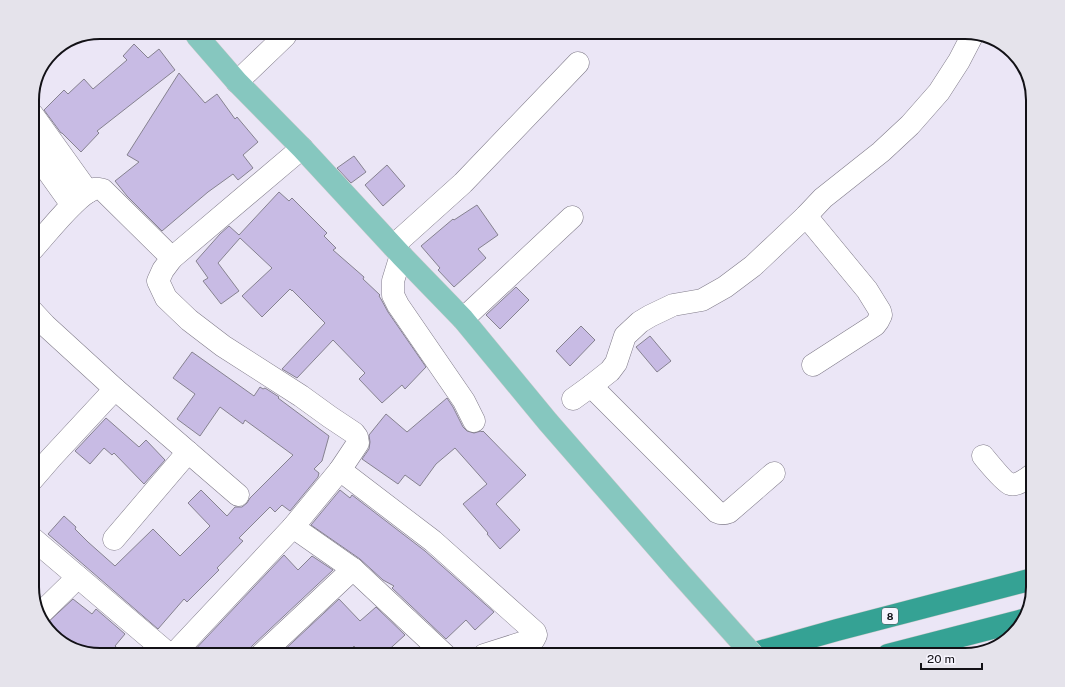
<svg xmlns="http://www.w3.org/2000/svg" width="1065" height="687" viewBox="0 0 1065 687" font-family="'Public Sans',sans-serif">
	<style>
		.building { fill: #c8bbe4; stroke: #868290 }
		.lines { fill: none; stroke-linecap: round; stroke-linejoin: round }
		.minor-casing { stroke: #817c8a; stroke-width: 23 }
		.major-casing { stroke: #cbcbcc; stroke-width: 23 }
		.highway-casing { stroke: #cbcbcc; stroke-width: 23 }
		.minor { stroke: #fff; stroke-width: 22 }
		.major { stroke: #86c7bf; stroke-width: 22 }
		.highway { stroke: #35a294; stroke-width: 22 }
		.major-bridge-casing { stroke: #cbcbcc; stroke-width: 23; stroke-linecap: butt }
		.major-bridge { stroke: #86c7bf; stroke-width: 22 }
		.labels { text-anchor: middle; stroke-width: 3.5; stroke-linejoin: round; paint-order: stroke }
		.shield { fill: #f7f5fe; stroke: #57555c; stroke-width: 1 }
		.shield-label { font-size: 10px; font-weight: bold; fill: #121116 }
		.rim { fill: none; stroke: #121116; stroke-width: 2 }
	</style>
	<rect width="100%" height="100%" fill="#ebe6f6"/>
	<g class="building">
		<path d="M134,44L148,58L159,49L175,70L97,131L99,133L81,152L62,133H61L44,110L64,90L68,94L84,79L93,89L127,60L123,56Z"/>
		<path d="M179,73L205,103L217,94L235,119L237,117L258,142L243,155L253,168L238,180L233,174L208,192L162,231L127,196L115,181L139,162L127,155Z"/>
		<path d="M354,156L366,172L351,183L337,168Z"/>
		<path d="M387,165L405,186L383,206L365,185Z"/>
		<path d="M279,192L289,201L292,198L327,233L324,236L336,248L333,250L364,277L363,279L380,295L379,296L381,299L388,312L426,367L405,389L402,385L382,403L359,379L365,373L333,340L297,378L282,369L325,323L292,290V291L290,289L262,317L242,296L272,268L240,238L218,263L239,291L221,304L203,281L208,278L196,261L220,234L229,226L239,235Z"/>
		<path d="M477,205L498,235L478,249L486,258L454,287L438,270L440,268L421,246L453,219L454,220Z"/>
		<path d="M516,287L529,300L500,329L486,315Z"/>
		<path d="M581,326L595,340L570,366L556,351Z"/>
		<path d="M650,336L671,361L657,372L636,347Z"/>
		<path d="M192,352L254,396L260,387L263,389L265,388L279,397L278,398L329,436L322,461L314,469L319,473L318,477L290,511L282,505L275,512L270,507L239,538L243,541L217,568L219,570L187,602L184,599L158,629L48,534L64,516L76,527L75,529L88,542L115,566L153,529L180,556L210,526L188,503L201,490L227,516L235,507H242L247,503L250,498L293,455L245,420L243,424L220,407L200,436L177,419L195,394L173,378Z"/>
		<path d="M447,398L453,407L463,427L467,431L474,433L481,431L482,432L483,431L526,475L496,504L520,530L500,549L487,534L488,533L463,504L487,484L455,448L436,464L420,486L405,475L398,484L362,459L369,449L370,442L369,435L386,414L407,432Z"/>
		<path d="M106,418L139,447L146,440L165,460L144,484L114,453L112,455L104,448L90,464L75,451Z"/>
		<path d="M340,490L350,498L352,495L425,551L494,612L475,630L466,620L446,639L392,588L394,586L383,580L360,559L311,525Z"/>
		<path d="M284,555L298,570L312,556L333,570L252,646L249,651V655H190Z"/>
		<path d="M73,599L92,614L96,609L125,634L115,646L125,655H99L62,644L45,625Z"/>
		<path d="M339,599L360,621L376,607L405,635L383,655H361L354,646L346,655H279Z"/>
	</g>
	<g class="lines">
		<g class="minor-casing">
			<g id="minor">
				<path d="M237,82L285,36"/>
				<path d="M32,114L88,192"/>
				<path d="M32,149L72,205"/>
				<path d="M806,216L867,290L880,311L881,315L878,321L875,325L813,365"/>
				<path d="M393,246L463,183L578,63"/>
				<path d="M32,250C46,235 76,195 94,189C97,188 99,189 103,190L172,258L163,270L158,281L166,298L189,320L223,346L301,396L330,417L354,433L357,437L358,443L340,470"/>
				<path d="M401,255L393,281V295L398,305L464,401L474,421"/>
				<path d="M172,258L302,148"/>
				<path d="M32,311L45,325L115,389L238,495"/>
				<path d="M463,319L572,217"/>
				<path d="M591,386L717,512C721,514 724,514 729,512L774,473"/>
				<path d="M573,399L591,386L610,371L616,363L625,336L640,322L650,316L673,305L702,300L725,287L753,266L806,216L823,198L881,152L910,125L939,92L959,61L973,34"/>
				<path d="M983,456C988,462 1004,482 1010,484C1016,487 1028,478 1033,474"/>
				<path d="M32,480L51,458L115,389"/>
				<path d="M293,527L353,569L445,655"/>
				<path d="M32,538L170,655"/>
				<path d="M114,539L188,452"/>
				<path d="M39,615L78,577"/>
				<path d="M173,655L293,527L340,470L433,541L535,632L536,635L534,639L484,655"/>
				<path d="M261,655L353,569"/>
			</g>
		</g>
		<g class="major-casing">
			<path id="major" d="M197,36L237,82L302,148L401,255L463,319L548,422L677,570"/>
		</g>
		<g class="highway-casing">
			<g id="highway">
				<path d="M748,655L837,630L1033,579"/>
				<path d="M888,655L1023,620"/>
			</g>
		</g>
		<use href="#minor" class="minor"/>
		<use href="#major" class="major"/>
		<use href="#highway" class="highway"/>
		<g class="major-bridge-casing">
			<path id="major-bridge" d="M677,570L753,655"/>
		</g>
		<use href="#major-bridge" class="major-bridge"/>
	</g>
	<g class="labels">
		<rect class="shield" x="882" y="608" width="16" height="16" rx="3"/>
		<g class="shield-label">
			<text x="890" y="620">8</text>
		</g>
	</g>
	<path d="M0 0H1065V687H0ZM100 39H965A61 61 0 0 1 1026 100V587A61 61 0 0 1 965 648H100A61 61 0 0 1 39 587V100A61 61 0 0 1 100 39Z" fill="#e5e3eb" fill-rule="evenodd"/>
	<path class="rim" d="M100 39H965A61 61 0 0 1 1026 100V587A61 61 0 0 1 965 648H100A61 61 0 0 1 39 587V100A61 61 0 0 1 100 39Z"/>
	<path d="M921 663v6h61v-6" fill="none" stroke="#121116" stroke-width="2"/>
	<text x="927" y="663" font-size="12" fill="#121116" stroke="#f7f5fe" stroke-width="3" paint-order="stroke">20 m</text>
</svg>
